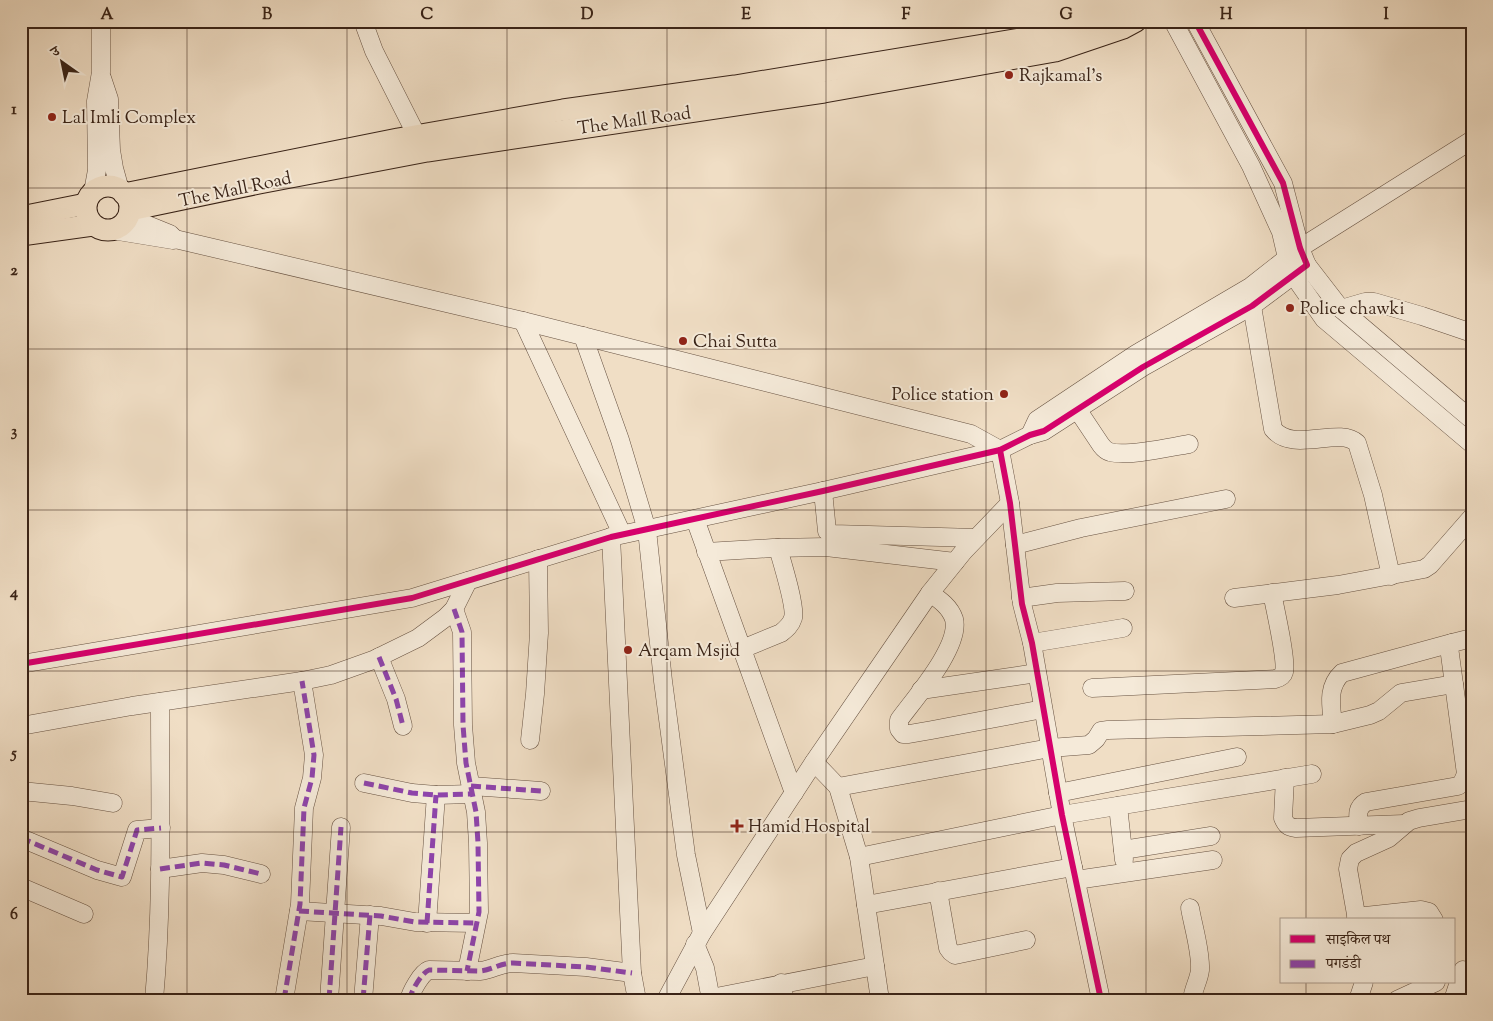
<svg xmlns="http://www.w3.org/2000/svg" width="1493" height="1021" viewBox="0 0 1493 1021" font-family="'Sorts Mill Goudy','Noto Serif Devanagari',serif">
	<style>
		.lines { fill: none; stroke-linecap: round; stroke-linejoin: round }
		.minor-casing { stroke: #675242; stroke-width: 19 }
		.major-casing { stroke: #392317; stroke-width: 23 }
		.minor { stroke: #f5ead9; stroke-width: 18 }
		.major { stroke: #f0dec5; stroke-width: 21 }
		.quiet { stroke: #8e44ad; stroke-width: 5; stroke-dasharray: 10 5; stroke-linecap: butt }
		.cycleway-casing { stroke: #f5ead9; stroke-width: 9 }
		.cycleway { stroke: #d6006c; stroke-width: 6 }
		.grid { fill: none; stroke: #392317; stroke-width: 1; stroke-opacity: 0.55 }
		.poi-dot { fill: #8f2418; stroke: #f5ead9; stroke-width: 2 }
		.labels { text-anchor: middle; stroke-width: 4; stroke-linejoin: round; paint-order: stroke }
		.poi-label { font-size: 18px; fill: #392317; stroke: #f5ead9; text-anchor: start }
		.street-label { font-size: 18px; fill: #392317; stroke: #f5ead9 }
		.neatline { fill: none; stroke: #392317; stroke-width: 2 }
		.grid-label { font-size: 16px; text-anchor: middle; font-weight: bold; fill: #392317 }
	</style>
	<rect width="100%" height="100%" fill="#f0dec5"/>
	<filter id="stains"><feTurbulence type="fractalNoise" baseFrequency=".004" numOctaves="4"/><feColorMatrix values="0 0 0 0 .2 0 0 0 0 .09 0 0 0 0 .02 0 0 0 .5 -.17"/></filter>
	<radialGradient id="worn" r=".72"><stop offset=".6" stop-color="#630" stop-opacity="0"/><stop offset="1" stop-color="#630" stop-opacity=".3"/></radialGradient>
	<g class="lines">
		<g class="minor-casing">
			<g id="minor">
				<path d="M363,21L374,51L417,136"/>
				<path d="M102,78L109,99L111,150L114,168L120,190"/>
				<path d="M1472,140L1300,248L1287,258L1294,276L1324,319L1472,444"/>
				<path d="M93,192L97,170L96,101L101,72V21"/>
				<path d="M112,230L173,240L175,239L170,234L128,217"/>
				<path d="M175,239L523,321L971,434L1000,450"/>
				<path d="M1307,265L1341,309L1472,420"/>
				<path d="M1252,306L1273,429C1293,454 1339,426 1357,443L1373,495L1391,576"/>
				<path d="M1341,309L1365,302H1374L1422,316L1472,333"/>
				<path d="M523,321L622,534"/>
				<path d="M583,336L620,440L647,530L663,681L686,855L702,933"/>
				<path d="M1077,409L1101,445C1104,449 1106,451 1110,452C1127,457 1170,447 1189,444"/>
				<path d="M1030,435L1037,420L1136,354L1250,287L1287,258L1281,232L1251,166L1173,21"/>
				<path d="M823,491L827,531L833,534L976,538"/>
				<path d="M695,519L794,793"/>
				<path d="M611,537L632,973L637,1000"/>
				<path d="M1015,545L1081,528L1226,499"/>
				<path d="M706,552L773,548L826,547L955,562"/>
				<path d="M930,593C940,600 950,607 954,619C961,646 915,698 899,720V729L903,734H909L932,730L1043,709"/>
				<path d="M1021,598L1057,593L1125,591"/>
				<path d="M1234,598L1338,585L1424,569L1430,565L1472,517"/>
				<path d="M454,609L462,632L463,725L466,763L476,812L478,843L479,912L467,971"/>
				<path d="M1032,643L1123,628"/>
				<path d="M742,649L781,633C786,629 791,625 793,618C796,607 782,562 778,548"/>
				<path d="M379,657L396,699L403,726"/>
				<path d="M21,664L412,598L611,537L823,491L1000,450"/>
				<path d="M1092,688L1275,679C1279,678 1283,676 1284,672C1287,661 1275,608 1272,593"/>
				<path d="M921,690L1037,673"/>
				<path d="M1333,724C1331,705 1327,687 1342,673L1452,643"/>
				<path d="M21,726L132,706L302,681L331,675L373,660L418,638L445,618L454,609L468,581"/>
				<path d="M530,740L535,694L539,633L538,559"/>
				<path d="M814,762L838,787L859,857L880,1000"/>
				<path d="M1285,778L1283,818C1286,825 1288,827 1296,828L1404,824"/>
				<path d="M364,783L412,793L436,795L472,794"/>
				<path d="M471,786L541,791"/>
				<path d="M838,787L1050,748L1089,745L1096,739L1101,731L1108,730L1333,724L1370,715L1379,711L1401,693L1454,684"/>
				<path d="M21,791L72,796L113,803"/>
				<path d="M1058,793L1237,757"/>
				<path d="M1118,806L1124,860"/>
				<path d="M1359,826C1358,816 1356,808 1366,802L1458,786L1462,783L1466,774L1449,647L1452,643L1472,638"/>
				<path d="M21,838L97,870L122,877L137,830L161,828"/>
				<path d="M1123,850L1211,836"/>
				<path d="M859,857L1062,815L1312,774"/>
				<path d="M160,869L202,863L224,865L261,874"/>
				<path d="M1076,880L1213,860"/>
				<path d="M21,887L84,914"/>
				<path d="M938,891L948,948L951,952L955,955L1026,940"/>
				<path d="M866,905L1073,867"/>
				<path d="M1190,908C1193,926 1201,951 1200,970C1199,980 1193,989 1192,1000"/>
				<path d="M299,911L381,916L415,922L476,923"/>
				<path d="M1356,917L1421,910L1429,912L1434,920"/>
				<path d="M1357,920L1348,869L1350,859L1356,853L1389,838L1409,821L1419,818L1472,809"/>
				<path d="M427,923L436,795"/>
				<path d="M695,944L705,968L711,1000"/>
				<path d="M781,983L785,1000"/>
				<path d="M711,998L875,966"/>
				<path d="M154,1000C163,901 160,801 160,702"/>
				<path d="M284,1000L300,904L304,808L312,778L314,755L302,681"/>
				<path d="M329,1000L341,827"/>
				<path d="M363,1000L370,915"/>
				<path d="M409,1000C411,992 421,973 429,970L480,971C492,970 500,963 513,963L586,967L632,973"/>
				<path d="M666,1000L702,933L814,762L930,593L963,552L1010,503"/>
				<path d="M1101,1000L1062,815L1032,643L1022,604L1010,503L1000,450L1030,435L1044,431L1143,367L1252,306L1307,265L1300,248L1283,183L1195,21"/>
				<path d="M1358,1000L1364,982"/>
				<path d="M1397,1000L1436,982"/>
				<path d="M1453,1000L1463,970"/>
			</g>
		</g>
		<g class="major-casing">
			<g id="major">
				<circle cx="108" cy="208" r="22"/>
				<path d="M124,194L398,139L563,110L735,86L1038,36L1089,21"/>
				<path d="M130,210L259,183L427,151L824,92L1055,51L1123,28L1136,21"/>
				<path d="M21,217L86,204"/>
				<path d="M21,235L93,225"/>
			</g>
		</g>
		<use href="#minor" class="minor"/>
		<use href="#major" class="major"/>
		<g class="quiet">
			<path d="M454,609L462,632L463,725L466,763L476,812L478,843L479,912L467,971"/>
			<path d="M379,657L396,699L403,726"/>
			<path d="M364,783L412,793L436,795L472,794"/>
			<path d="M471,786L541,791"/>
			<path d="M21,838L97,870L122,877L137,830L161,828"/>
			<path d="M160,869L202,863L224,865L261,874"/>
			<path d="M299,911L381,916L415,922L476,923"/>
			<path d="M427,923L436,795"/>
			<path d="M284,1000L300,904L304,808L312,778L314,755L302,681"/>
			<path d="M329,1000L341,827"/>
			<path d="M363,1000L370,915"/>
			<path d="M409,1000C411,992 421,973 429,970L480,971C492,970 500,963 513,963L586,967L632,973"/>
		</g>
		<g class="cycleway-casing">
			<g id="cycleway">
				<path d="M21,664L412,598L611,537L823,491L1000,450"/>
				<path d="M1101,1000L1062,815L1032,643L1022,604L1010,503L1000,450L1030,435L1044,431L1143,367L1252,306L1307,265L1300,248L1283,183L1195,21"/>
			</g>
		</g>
		<use href="#cycleway" class="cycleway"/>
	</g>
	<path class="grid" d="M187,21V1000M347,21V1000M507,21V1000M667,21V1000M826,21V1000M986,21V1000M1146,21V1000M1306,21V920M21,188H1472M21,349H1472M21,510H1472M21,671H1472M21,832H1472M1306,982V1000"/>
	<g class="poi-dot">
		<circle cx="1009" cy="75" r="5"/>
		<circle cx="52" cy="117" r="5"/>
		<circle cx="1290" cy="308" r="5"/>
		<circle cx="683" cy="341" r="5"/>
		<circle cx="1004" cy="394" r="5"/>
		<circle cx="628" cy="650" r="5"/>
		<path d="M734.5 818.5h5v5h5v5h-5v5h-5v-5h-5v-5h5z"/>
	</g>
	<g class="labels">
		<g class="poi-label">
			<text x="1019" y="81">Rajkamal's</text>
			<text x="62" y="123">Lal Imli Complex</text>
			<text x="1300" y="314">Police chawki</text>
			<text x="693" y="347">Chai Sutta</text>
			<text x="994" y="400" text-anchor="end">Police station</text>
			<text x="638" y="656">Arqam Msjid</text>
			<text x="748" y="832">Hamid Hospital</text>
		</g>
		<g class="street-label">
			<text transform="translate(634 120) rotate(-8)" y="6">The Mall Road</text>
			<text transform="translate(235 189) rotate(-12)" y="6">The Mall Road</text>
		</g>
	</g>
	<rect width="1493" height="1021" fill="none" stroke="#f0dec5" stroke-width="55"/>
	<rect x="1280" y="918" width="175" height="65" fill="#f5ead9" stroke="#aa9a8b"/>
	<rect x="1290" y="935" width="25" height="8" fill="#d6006c" stroke="#aa9a8b"/>
	<text x="1326" y="944" font-size="15" fill="#392317">साइकिल पथ</text>
	<rect x="1290" y="960" width="25" height="8" fill="#8e44ad" stroke="#aa9a8b"/>
	<text x="1326" y="968" font-size="15" fill="#392317">पगडंडी</text>
	<g transform="translate(62 62) rotate(327)" stroke="#f5ead9" stroke-width="4" paint-order="stroke">
	<path d="M0-4L9 19L0 12L-9 19Z" fill="#392317"/>
	<text y="-8" font-size="14" font-weight="bold" text-anchor="middle" fill="#392317">उ</text>
	</g>
	<rect x="28" y="28" width="1438" height="966" class="neatline"/>
	<g class="grid-label">
		<text x="107" y="19">A</text>
		<text x="267" y="19">B</text>
		<text x="427" y="19">C</text>
		<text x="587" y="19">D</text>
		<text x="746" y="19">E</text>
		<text x="906" y="19">F</text>
		<text x="1066" y="19">G</text>
		<text x="1226" y="19">H</text>
		<text x="1386" y="19">I</text>
		<text x="14" y="114">1</text>
		<text x="14" y="275">2</text>
		<text x="14" y="436">3</text>
		<text x="14" y="597">4</text>
		<text x="14" y="758">5</text>
		<text x="14" y="919">6</text>
	</g>
	<rect width="100%" height="100%" filter="url(#stains)"/>
	<rect width="100%" height="100%" fill="url(#worn)"/>
</svg>
